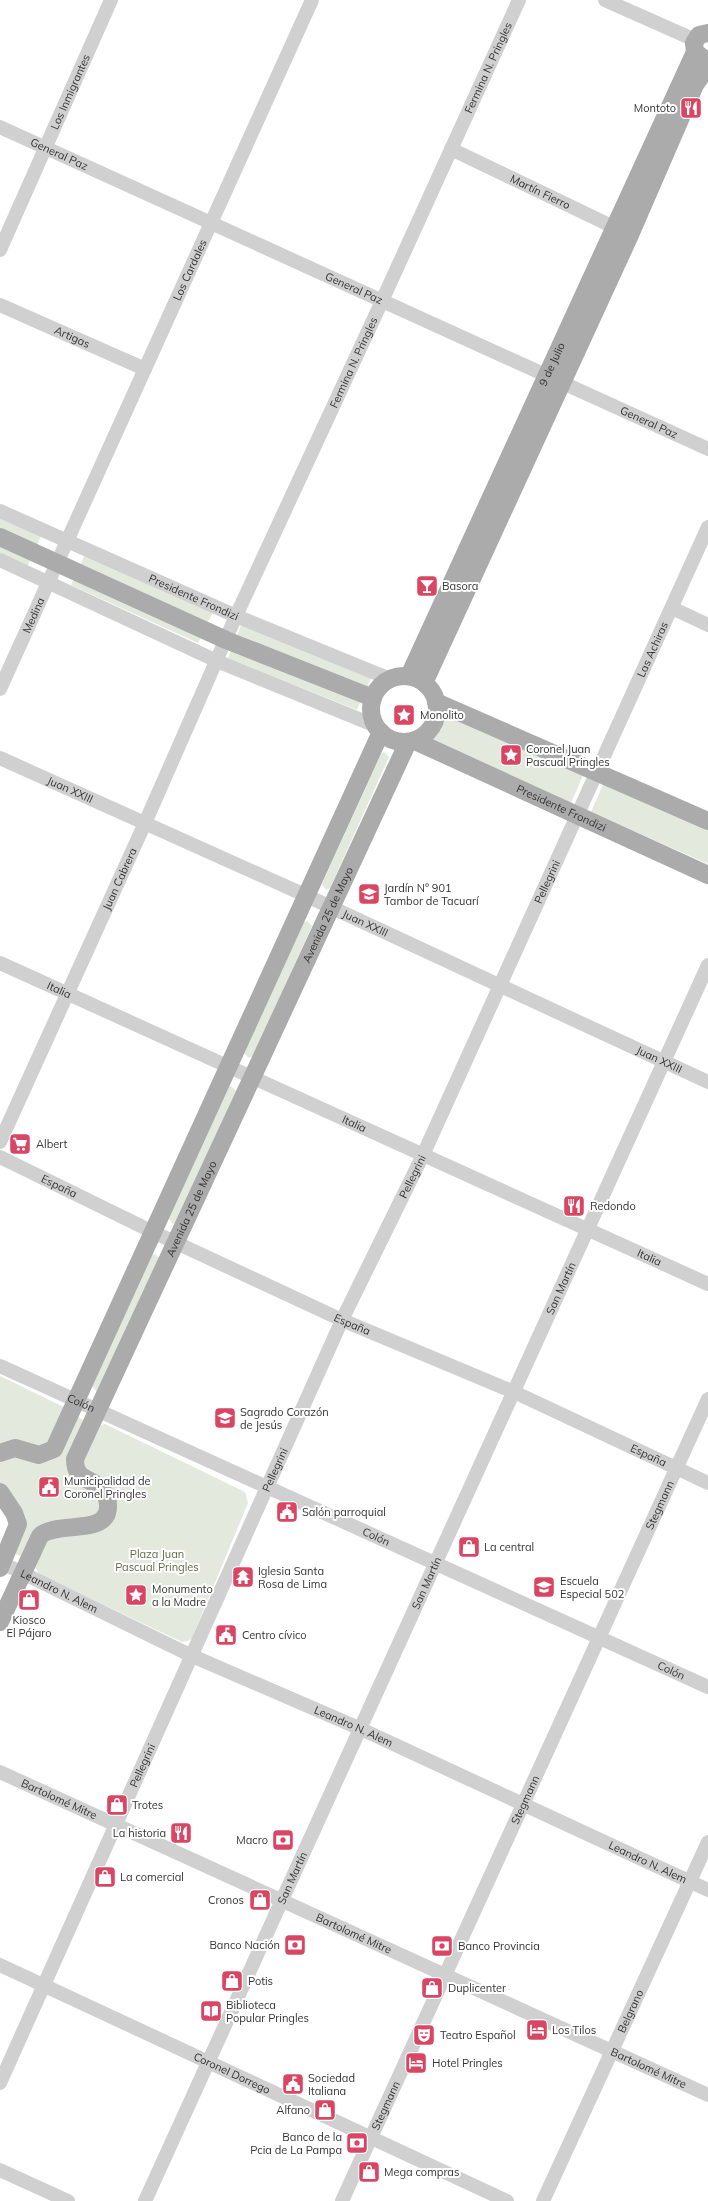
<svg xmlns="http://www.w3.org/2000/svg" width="708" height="2201" viewBox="0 0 708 2201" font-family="Mulish,sans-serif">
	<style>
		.green { fill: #e4e9dd }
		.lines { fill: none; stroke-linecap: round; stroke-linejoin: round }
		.minor { stroke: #d0d0d0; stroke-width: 14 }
		.major { stroke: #ababab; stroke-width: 18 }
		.labels { text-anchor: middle; stroke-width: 4; stroke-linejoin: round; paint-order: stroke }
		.street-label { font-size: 11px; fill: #333; stroke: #fff }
		.poi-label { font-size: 11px; fill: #333; stroke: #fff; text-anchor: start }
		.park-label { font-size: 11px; fill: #5c6c43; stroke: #fff }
	</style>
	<rect width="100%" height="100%" fill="#fff"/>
	<g class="green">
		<path d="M0,518L41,536L37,546L0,530Z"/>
		<path d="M0,544L31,558L27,568L0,556Z"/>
		<path d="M85,554L213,612L208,622L81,564Z"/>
		<path d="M75,575L203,633L198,643L71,585Z"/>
		<path d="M241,625L371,678L367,688L237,636Z"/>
		<path d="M232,647L361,700L357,710L228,658Z"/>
		<path d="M442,709L584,773L571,803L429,740Z"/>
		<path d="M384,752L389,757L330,888L326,890L322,884L381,754Z"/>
		<path d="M604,782L708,828V864L591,812Z"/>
		<path d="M307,921L312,926L253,1056L249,1058L244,1053L304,922Z"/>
		<path d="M231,1086L236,1091L177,1222L173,1224L168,1218L228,1087Z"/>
		<path d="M155,1254L160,1259L97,1392L92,1386L152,1255Z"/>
		<path d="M0,1376L64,1407L46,1447L0,1446Z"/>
		<path d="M78,1417L83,1420L72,1453L98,1491L102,1512L72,1522L23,1557L15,1554L0,1485V1459L4,1455L32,1458Z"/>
		<path d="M105,1424L245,1492L248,1503L192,1638L188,1641L182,1642L39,1574L35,1566L43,1539L110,1515L80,1467L101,1425Z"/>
	</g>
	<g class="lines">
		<g class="minor">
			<path d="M605,0L695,40"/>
			<path id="s1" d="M0,127L708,449"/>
			<path id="s2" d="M451,149L624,232"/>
			<path id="s3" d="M0,250L111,0"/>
			<path id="s4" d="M0,305L145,369"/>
			<path id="s5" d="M0,511L236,616L390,679"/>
			<path d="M0,560L217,661L376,726"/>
			<path d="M672,608L708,625"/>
			<path id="s6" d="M0,689L312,0"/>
			<path id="s7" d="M0,758L307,896L708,1082"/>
			<path id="s8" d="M0,963L708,1284"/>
			<path id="s9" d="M0,1142L145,823L236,616L382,301L519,0"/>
			<path id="s10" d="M0,1157L153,1232L342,1320L514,1392L708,1483"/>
			<path id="s11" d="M0,1366L708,1687"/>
			<path id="s12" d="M0,1562L190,1655L361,1729L708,1890"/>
			<path id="s13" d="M0,1772L708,2095"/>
			<path id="s14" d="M0,1965L507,2201"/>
			<path id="s15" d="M0,2083L342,1320L423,1155L708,527"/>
			<path d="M0,2170L68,2201"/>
			<path id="s16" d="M145,2201L708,965"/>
			<path id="s17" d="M342,2201L708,1399"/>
			<path id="s18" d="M543,2201L708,1842"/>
		</g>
		<g class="major">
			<path d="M703,58L695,52L694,43L699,35L708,33"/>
			<path d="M0,537L226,640L373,698"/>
			<path id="s19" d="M409,676L695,52"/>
			<circle cx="404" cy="709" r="33"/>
			<path d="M424,683L630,235L695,85L708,66"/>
			<path d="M436,702L708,821"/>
			<path id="s20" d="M415,741L708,875"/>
			<path d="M0,1453L15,1448L39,1455L54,1449L381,732"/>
			<path d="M0,1492L14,1513L18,1524L0,1568"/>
			<path id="s21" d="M0,1622L40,1536C56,1520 110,1537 108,1505C108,1500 106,1495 103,1491C92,1476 75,1483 75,1459L408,742"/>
		</g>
	</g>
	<defs>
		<g id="restaurant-square" transform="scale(1.15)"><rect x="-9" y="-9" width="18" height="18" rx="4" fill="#d94664" stroke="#fff"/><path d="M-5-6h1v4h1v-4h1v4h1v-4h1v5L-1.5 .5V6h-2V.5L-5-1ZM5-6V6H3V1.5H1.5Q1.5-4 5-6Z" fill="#fff"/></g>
		<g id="bar-square" transform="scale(1.15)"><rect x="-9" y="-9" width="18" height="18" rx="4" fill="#d94664" stroke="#fff"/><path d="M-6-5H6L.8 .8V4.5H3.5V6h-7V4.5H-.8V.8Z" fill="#fff"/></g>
		<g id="sight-square" transform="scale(1.15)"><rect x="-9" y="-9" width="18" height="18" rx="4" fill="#d94664" stroke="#fff"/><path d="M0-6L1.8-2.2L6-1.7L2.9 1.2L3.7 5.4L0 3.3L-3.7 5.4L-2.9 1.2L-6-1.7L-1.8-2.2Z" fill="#fff"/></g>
		<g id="school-square" transform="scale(1.15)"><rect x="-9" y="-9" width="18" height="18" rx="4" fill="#d94664" stroke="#fff"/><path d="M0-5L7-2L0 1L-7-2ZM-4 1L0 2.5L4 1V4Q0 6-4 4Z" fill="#fff"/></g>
		<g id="supermarket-square" transform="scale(1.15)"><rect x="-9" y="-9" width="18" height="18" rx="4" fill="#d94664" stroke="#fff"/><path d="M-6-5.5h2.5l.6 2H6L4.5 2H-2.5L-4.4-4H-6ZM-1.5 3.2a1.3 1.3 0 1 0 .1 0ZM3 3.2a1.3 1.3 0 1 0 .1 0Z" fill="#fff"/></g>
		<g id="civic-square" transform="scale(1.15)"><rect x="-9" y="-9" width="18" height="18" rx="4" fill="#d94664" stroke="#fff"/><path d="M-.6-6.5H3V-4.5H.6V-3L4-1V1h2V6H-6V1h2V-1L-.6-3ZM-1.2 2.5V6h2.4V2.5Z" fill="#fff"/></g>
		<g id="shop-square" transform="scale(1.15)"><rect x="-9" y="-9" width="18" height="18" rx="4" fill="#d94664" stroke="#fff"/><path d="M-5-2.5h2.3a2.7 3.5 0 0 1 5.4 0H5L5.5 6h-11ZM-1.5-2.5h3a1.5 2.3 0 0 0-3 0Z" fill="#fff"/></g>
		<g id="temple-square" transform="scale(1.15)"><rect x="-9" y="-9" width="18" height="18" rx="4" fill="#d94664" stroke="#fff"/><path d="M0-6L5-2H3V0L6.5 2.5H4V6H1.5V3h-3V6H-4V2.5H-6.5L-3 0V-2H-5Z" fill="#fff"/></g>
		<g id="bank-square" transform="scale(1.15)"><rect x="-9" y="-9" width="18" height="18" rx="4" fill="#d94664" stroke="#fff"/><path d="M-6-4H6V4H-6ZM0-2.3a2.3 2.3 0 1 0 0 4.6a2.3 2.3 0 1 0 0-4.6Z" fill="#fff"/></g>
		<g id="library-square" transform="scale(1.15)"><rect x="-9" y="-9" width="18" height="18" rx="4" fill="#d94664" stroke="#fff"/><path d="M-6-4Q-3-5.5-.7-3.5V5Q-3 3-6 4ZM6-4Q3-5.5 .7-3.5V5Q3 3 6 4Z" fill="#fff"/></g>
		<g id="hotel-square" transform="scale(1.15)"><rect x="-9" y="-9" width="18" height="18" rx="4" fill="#d94664" stroke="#fff"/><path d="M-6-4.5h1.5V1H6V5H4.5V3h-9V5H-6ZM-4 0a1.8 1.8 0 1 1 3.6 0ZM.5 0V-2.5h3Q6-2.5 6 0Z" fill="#fff"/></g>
		<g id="theatre-square" transform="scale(1.15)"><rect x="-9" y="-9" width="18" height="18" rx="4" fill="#d94664" stroke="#fff"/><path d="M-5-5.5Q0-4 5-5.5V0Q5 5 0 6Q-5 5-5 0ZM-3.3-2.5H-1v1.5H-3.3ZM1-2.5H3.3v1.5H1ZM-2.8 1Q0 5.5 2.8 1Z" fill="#fff"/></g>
	</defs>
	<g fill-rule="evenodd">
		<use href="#restaurant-square" x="691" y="108"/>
		<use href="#bar-square" x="427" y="586"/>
		<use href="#sight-square" x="404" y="715"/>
		<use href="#sight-square" x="511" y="755"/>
		<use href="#school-square" x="369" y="894"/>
		<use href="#supermarket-square" x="20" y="1144"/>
		<use href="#restaurant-square" x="574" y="1206"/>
		<use href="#school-square" x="225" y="1418"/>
		<use href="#civic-square" x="49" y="1487"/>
		<use href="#civic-square" x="287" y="1512"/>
		<use href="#shop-square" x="469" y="1547"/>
		<use href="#temple-square" x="243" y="1577"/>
		<use href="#school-square" x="544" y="1587"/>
		<use href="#sight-square" x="136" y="1595"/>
		<use href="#shop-square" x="29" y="1600"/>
		<use href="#civic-square" x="226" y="1635"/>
		<use href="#shop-square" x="117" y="1805"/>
		<use href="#restaurant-square" x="181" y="1833"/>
		<use href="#bank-square" x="283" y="1840"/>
		<use href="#shop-square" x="105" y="1877"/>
		<use href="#shop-square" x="260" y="1900"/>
		<use href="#bank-square" x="295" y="1945"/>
		<use href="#bank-square" x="442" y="1946"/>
		<use href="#shop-square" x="232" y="1981"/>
		<use href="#shop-square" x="432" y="1988"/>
		<use href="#library-square" x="211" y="2011"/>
		<use href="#hotel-square" x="537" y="2030"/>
		<use href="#theatre-square" x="424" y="2035"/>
		<use href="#hotel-square" x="416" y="2063"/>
		<use href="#civic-square" x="293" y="2084"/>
		<use href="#shop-square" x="325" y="2110"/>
		<use href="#bank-square" x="357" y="2143"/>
		<use href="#shop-square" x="369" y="2172"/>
	</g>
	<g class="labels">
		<g class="street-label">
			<text dy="4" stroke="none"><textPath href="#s9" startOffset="1180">Fermina N. Pringles</textPath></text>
			<text dy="4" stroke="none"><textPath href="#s3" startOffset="173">Los Inmigrantes</textPath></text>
			<text dy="4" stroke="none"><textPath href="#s1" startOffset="65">General Paz</textPath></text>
			<text dy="4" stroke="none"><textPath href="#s2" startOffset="99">Martín Fierro</textPath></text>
			<text dy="4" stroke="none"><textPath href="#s6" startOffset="460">Los Cardales</textPath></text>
			<text dy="4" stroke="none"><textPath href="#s1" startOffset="389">General Paz</textPath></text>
			<text dy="4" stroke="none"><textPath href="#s4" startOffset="79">Artigas</textPath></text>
			<text dy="4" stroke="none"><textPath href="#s9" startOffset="856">Fermina N. Pringles</textPath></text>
			<text dy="4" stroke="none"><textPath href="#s19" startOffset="343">9 de Julio</textPath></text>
			<text dy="4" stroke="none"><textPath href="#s1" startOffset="713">General Paz</textPath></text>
			<text dy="4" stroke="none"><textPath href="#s5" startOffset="212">Presidente Frondizi</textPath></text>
			<text dy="4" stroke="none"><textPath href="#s6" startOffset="81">Medina</textPath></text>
			<text dy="4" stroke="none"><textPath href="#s15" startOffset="1575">Las Achiras</textPath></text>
			<text dy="4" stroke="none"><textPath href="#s7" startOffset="77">Juan XXIII</textPath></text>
			<text dy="4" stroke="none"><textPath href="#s20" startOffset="161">Presidente Frondizi</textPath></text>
			<text dy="4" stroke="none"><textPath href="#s9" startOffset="289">Juan Cabrera</textPath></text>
			<text dy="4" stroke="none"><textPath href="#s15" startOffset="1320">Pellegrini</textPath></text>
			<text dy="4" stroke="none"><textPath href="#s21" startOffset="837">Avenida 25 de Mayo</textPath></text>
			<text dy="4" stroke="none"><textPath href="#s7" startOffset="401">Juan XXIII</textPath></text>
			<text dy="4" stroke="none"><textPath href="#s8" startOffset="65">Italia</textPath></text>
			<text dy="4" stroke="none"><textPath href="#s7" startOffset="725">Juan XXIII</textPath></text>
			<text dy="4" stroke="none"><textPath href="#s8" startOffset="389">Italia</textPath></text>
			<text dy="4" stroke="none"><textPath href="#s15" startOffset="996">Pellegrini</textPath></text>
			<text dy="4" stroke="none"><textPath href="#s10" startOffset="66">España</textPath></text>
			<text dy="4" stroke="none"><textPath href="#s21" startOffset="513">Avenida 25 de Mayo</textPath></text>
			<text dy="4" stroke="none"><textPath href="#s8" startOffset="713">Italia</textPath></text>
			<text dy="4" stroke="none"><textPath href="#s16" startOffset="1003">San Martín</textPath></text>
			<text dy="4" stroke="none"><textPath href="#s10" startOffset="390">España</textPath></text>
			<text dy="4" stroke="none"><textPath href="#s11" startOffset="89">Colón</textPath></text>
			<text dy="4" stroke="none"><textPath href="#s10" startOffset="714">España</textPath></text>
			<text dy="4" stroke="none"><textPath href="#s15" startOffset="672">Pellegrini</textPath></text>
			<text dy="4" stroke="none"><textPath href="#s17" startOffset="765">Stegmann</textPath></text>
			<text dy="4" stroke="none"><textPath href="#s11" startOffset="413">Colón</textPath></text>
			<text dy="4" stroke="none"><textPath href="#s16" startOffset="679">San Martín</textPath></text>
			<text dy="4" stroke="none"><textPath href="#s12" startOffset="66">Leandro N. Alem</textPath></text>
			<text dy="4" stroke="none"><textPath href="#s11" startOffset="737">Colón</textPath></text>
			<text dy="4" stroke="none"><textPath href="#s12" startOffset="390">Leandro N. Alem</textPath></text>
			<text dy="4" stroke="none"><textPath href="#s15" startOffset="348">Pellegrini</textPath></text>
			<text dy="4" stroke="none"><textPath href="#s13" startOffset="65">Bartolomé Mitre</textPath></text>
			<text dy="4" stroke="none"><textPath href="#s17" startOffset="441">Stegmann</textPath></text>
			<text dy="4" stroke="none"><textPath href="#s12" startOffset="714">Leandro N. Alem</textPath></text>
			<text dy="4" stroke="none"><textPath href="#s16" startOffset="355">San Martín</textPath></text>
			<text dy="4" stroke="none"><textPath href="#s13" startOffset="389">Bartolomé Mitre</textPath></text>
			<text dy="4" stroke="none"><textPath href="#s18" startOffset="209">Belgrano</textPath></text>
			<text dy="4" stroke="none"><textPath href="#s13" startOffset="713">Bartolomé Mitre</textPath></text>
			<text dy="4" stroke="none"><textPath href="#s14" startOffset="256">Coronel Dorrego</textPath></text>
			<text dy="4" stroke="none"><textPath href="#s17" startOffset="105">Stegmann</textPath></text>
		</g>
		<g class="poi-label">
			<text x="676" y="112" text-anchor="end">Montoto</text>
			<text x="442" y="590">Basora</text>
			<text x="420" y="719">Monolito</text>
			<text x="526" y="753">Coronel Juan<tspan x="526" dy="13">Pascual Pringles</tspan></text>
			<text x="384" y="892">Jardín N° 901<tspan x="384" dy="13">Tambor de Tacuarí</tspan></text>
			<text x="36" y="1148">Albert</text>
			<text x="590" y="1210">Redondo</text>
			<text x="240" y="1416">Sagrado Corazón<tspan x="240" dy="13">de Jesús</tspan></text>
			<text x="64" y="1485">Municipalidad de<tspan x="64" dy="13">Coronel Pringles</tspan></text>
			<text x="302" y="1516">Salón parroquial</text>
			<text x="484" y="1551">La central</text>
			<text x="258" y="1575">Iglesia Santa<tspan x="258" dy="13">Rosa de Lima</tspan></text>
			<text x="560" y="1585">Escuela<tspan x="560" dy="13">Especial 502</tspan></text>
			<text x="152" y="1593">Monumento<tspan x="152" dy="13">a la Madre</tspan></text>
			<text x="29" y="1624" text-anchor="middle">Kiosco<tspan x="29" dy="13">El Pájaro</tspan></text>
			<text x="242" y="1639">Centro cívico</text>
			<text x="132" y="1809">Trotes</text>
			<text x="166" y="1837" text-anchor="end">La historia</text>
			<text x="268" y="1844" text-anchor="end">Macro</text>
			<text x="120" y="1881">La comercial</text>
			<text x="244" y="1904" text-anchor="end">Cronos</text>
			<text x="280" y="1949" text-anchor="end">Banco Nación</text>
			<text x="458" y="1950">Banco Provincia</text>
			<text x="248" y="1985">Potis</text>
			<text x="448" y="1992">Duplicenter</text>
			<text x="226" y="2009">Biblioteca<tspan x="226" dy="13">Popular Pringles</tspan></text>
			<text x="552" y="2034">Los Tilos</text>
			<text x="440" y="2039">Teatro Español</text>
			<text x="432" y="2067">Hotel Pringles</text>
			<text x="308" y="2082">Sociedad<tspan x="308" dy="13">Italiana</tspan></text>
			<text x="310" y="2114" text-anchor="end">Alfano</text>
			<text x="342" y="2141" text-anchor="end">Banco de la<tspan x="342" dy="13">Pcia de La Pampa</tspan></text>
			<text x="384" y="2176">Mega compras</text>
		</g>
		<g class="park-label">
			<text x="157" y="1558">Plaza Juan<tspan x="157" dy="13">Pascual Pringles</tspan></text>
		</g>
	</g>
</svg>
